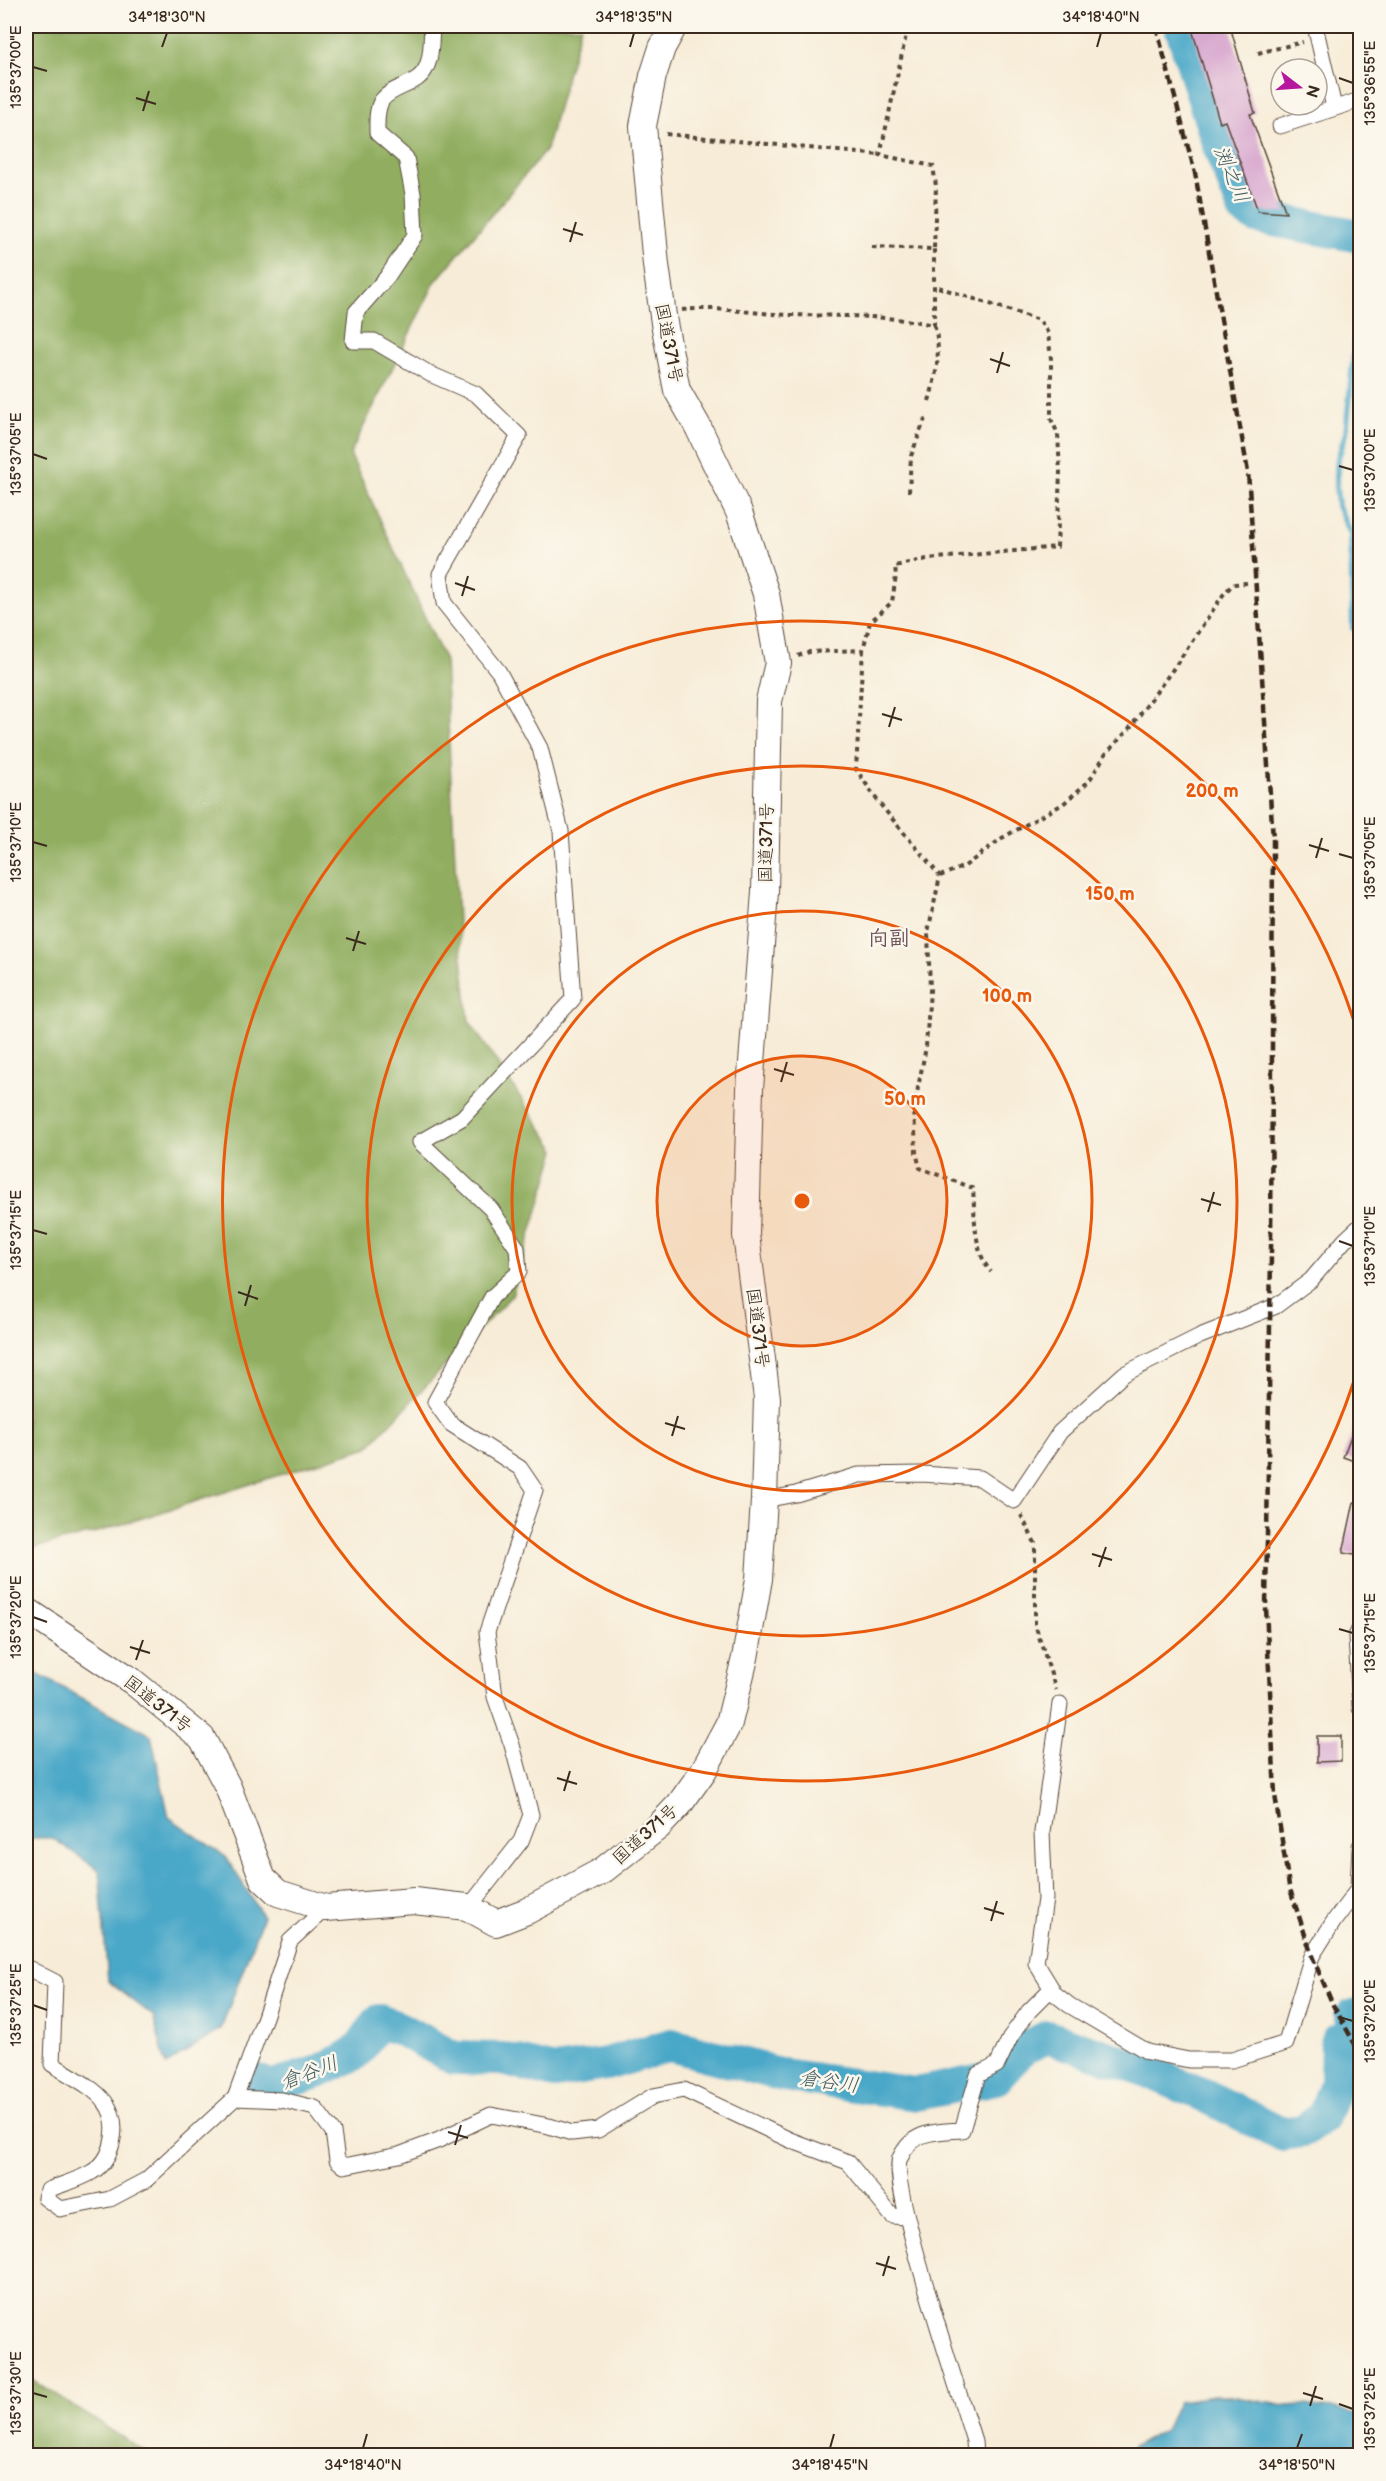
<svg xmlns="http://www.w3.org/2000/svg" width="1386" height="2481" viewBox="0 0 1386 2481" font-family="'Balsamiq Sans','Klee One',sans-serif">
	<style>
		.forest { fill: #91ae60; stroke: #666c3f; stroke-width: 1.5 }
		.water { fill: #49a7c8; stroke: #426873; stroke-width: 1.5 }
		.lines { fill: none; stroke-linecap: round; stroke-linejoin: round }
		.stream { stroke: #49a7c8; stroke-width: 6 }
		.river { stroke: #49a7c8; stroke-width: 34 }
		.building { fill: #d5a2cd }
		.minor-casing { stroke: #57473a; stroke-width: 17 }
		.trunk-casing { stroke: #57473a; stroke-width: 28 }
		.path { stroke: #57473a; stroke-width: 4; stroke-dasharray: 4.5 4.5; stroke-linecap: butt }
		.minor { stroke: #fff; stroke-width: 15 }
		.trunk { stroke: #fff; stroke-width: 26 }
		.rail { stroke: #3b2a1e; stroke-width: 4.5; stroke-dasharray: 9 4.5; stroke-linecap: butt }
		.ticks { fill: none; stroke: #3b2a1e; stroke-width: 2 }
		.ring { fill: none; stroke: #e8590c; stroke-width: 3 }
		.labels { text-anchor: middle; stroke-width: 5; stroke-linejoin: round; paint-order: stroke }
		.street-label { font-size: 18px; fill: #3b2a1e; stroke: #fbf7ec }
		.water-label { font-size: 20px; font-style: italic; fill: #415c62; stroke: #fbf7ec }
		.quarter-label { font-size: 21px; font-weight: bold; fill: #71545b; stroke: #fbf7ec }
		.centre { fill: #e8590c; stroke: #fbf7ec; stroke-width: 3 }
		.ring-label { font-size: 18px; text-anchor: middle; font-weight: bold; fill: #e8590c; stroke: #fbf7ec; stroke-width: 5; stroke-linejoin: round; paint-order: stroke }
		.neatline { fill: none; stroke: #3b2a1e; stroke-width: 2 }
		.ticks-label { font-size: 15px; text-anchor: middle; fill: #3b2a1e }
	</style>
	<rect width="100%" height="100%" fill="#fbf7ec"/>
	<filter id="ink" filterUnits="userSpaceOnUse"><feTurbulence type="fractalNoise" baseFrequency=".0167" numOctaves="2"/><feDisplacementMap in="SourceGraphic" scale="12" xChannelSelector="R" yChannelSelector="G"/><feConvolveMatrix kernelMatrix="1 2 1 2 8 2 1 2 1" color-interpolation-filters="sRGB"/></filter>
	<filter id="wash" filterUnits="userSpaceOnUse"><feTurbulence type="fractalNoise" baseFrequency=".008" numOctaves="4" result="noise"/><feDisplacementMap in="SourceGraphic" scale="24" xChannelSelector="R" yChannelSelector="G"/><feGaussianBlur stdDeviation="1.35" result="paint"/><feColorMatrix in="noise" values="0 0 0 0 0 0 0 0 0 0 0 0 0 0 0 0 0 1.4 0 .05"/><feComposite in="paint" operator="in"/></filter>
	<g filter="url(#wash)">
		<rect width="100%" height="100%" fill="#f7ecd7"/>
		<g class="forest">
			<path d="M26,26H581L546,150L435,282L350,454L445,661L458,922L469,1021L556,1150L512,1295L368,1447L101,1531L26,1550Z"/>
			<path d="M26,2376L150,2455H26Z"/>
		</g>
		<g class="water">
			<path d="M26,1668L151,1735L169,1817L226,1857L263,1916L221,2029L166,2065L153,2016L108,1981L99,1870L52,1838H26Z"/>
			<path d="M1214,2396H1232L1285,2406L1304,2405L1331,2408L1360,2415V2455H1128L1133,2447L1165,2430L1179,2401Z"/>
		</g>
		<g class="lines">
			<path class="stream" d="M1353,628L1351,534L1338,506L1336,485L1338,458L1346,433L1360,291"/>
			<g class="river">
				<path d="M1181,26L1219,146L1235,186L1244,209L1257,217L1360,236"/>
				<path d="M1351,2017L1360,2014"/>
				<path d="M254,2079L270,2087L318,2072L356,2053L379,2021L400,2029L454,2058L502,2059L555,2072L606,2064L671,2045L783,2075L916,2094L996,2078L1023,2048L1048,2037L1140,2068L1204,2095L1281,2134L1303,2131L1323,2117L1336,2084L1337,2040"/>
			</g>
		</g>
		<g id="blocks">
			<g class="building">
				<path d="M1191,26H1230L1255,113L1250,114L1286,213L1258,211L1225,121L1220,123Z"/>
				<path d="M1359,1415L1360,1454L1357,1462L1343,1457Z"/>
				<path d="M1354,1502L1360,1503V1556L1343,1553Z"/>
				<path d="M1317,1736H1341V1761L1317,1762Z"/>
			</g>
		</g>
	</g>
	<g filter="url(#ink)">
		<use href="#blocks" fill-opacity="0" stroke="#57473a" stroke-width="1.5"/>
		<g class="lines">
			<g class="minor-casing">
				<g id="minor">
					<path d="M432,26C431,37 432,52 428,63C421,87 394,84 382,100C376,109 377,123 377,133L406,158L413,194L415,235L387,277L356,312L353,341H374L430,374L476,394L519,436L440,574L444,603L499,672L540,748L561,831L573,999L462,1118L420,1142L491,1209L517,1248L519,1272L492,1297L435,1402L451,1424L520,1468L535,1490L487,1632L495,1697L512,1745L531,1815L521,1841L473,1902L467,1907"/>
					<path d="M1315,26L1334,107"/>
					<path d="M1280,126L1360,100"/>
					<path d="M764,1500L796,1494L859,1475L922,1474L980,1478L1014,1501L1060,1432L1124,1374L1200,1336L1276,1306L1311,1280L1345,1240L1358,1228L1360,1229"/>
					<path d="M1360,1628L1356,1636L1360,1708"/>
					<path d="M1060,1704L1042,1832L1045,1899L1036,1963L1055,1994L1069,2005L1148,2052L1189,2060H1232L1286,2043L1312,1956L1334,1921L1358,1889L1360,1846"/>
					<path d="M26,1967L55,1982L52,2064C86,2086 125,2099 111,2147C108,2157 101,2167 92,2172C79,2180 62,2184 48,2190L45,2198L60,2209L110,2199L146,2180L235,2098L265,2017L290,1941L326,1908"/>
					<path d="M235,2098L282,2100L315,2108L333,2132L337,2160L344,2166L399,2155L439,2140L491,2115L549,2126L572,2133L598,2130L653,2096L684,2090L790,2140L848,2162L892,2216L906,2217"/>
					<path d="M975,2456L974,2441C962,2401 888,2183 900,2158C913,2130 935,2132 962,2130L978,2075L997,2065L1011,2036L1029,2011L1051,1989"/>
				</g>
			</g>
			<g class="trunk-casing">
				<path id="trunk" d="M26,1610L132,1681L202,1738L228,1787L263,1879L278,1893L326,1908L414,1901L467,1907L496,1923L527,1911L602,1871L658,1827L679,1805L704,1770L729,1723L745,1658L759,1579L764,1500L767,1398L746,1235L750,1089L765,892L769,701L778,663L766,594L739,512L697,425L677,390L664,323L656,265L643,126L653,76L662,48L674,26"/>
			</g>
			<g class="path">
				<path d="M1258,53L1303,42"/>
				<path d="M666,134L880,155"/>
				<path d="M872,247L934,249L936,186L933,166L880,155L908,26"/>
				<path d="M682,310C719,306 755,314 792,315C840,316 887,315 934,325V249"/>
				<path d="M929,401C936,377 942,349 934,325"/>
				<path d="M909,492L911,456L926,416"/>
				<path d="M863,650L856,769L879,803L940,876L928,932L930,990L926,1047L914,1108L916,1152L920,1168L973,1188C975,1215 973,1251 991,1272"/>
				<path d="M798,656L809,652L863,650L870,622L892,602L896,576L895,566L927,559L1057,547L1060,472L1058,434L1051,419V359L1048,333L1039,320L935,286"/>
				<path d="M940,876L965,866L1002,838L1063,804L1089,781L1105,755L1130,728L1176,665L1223,595L1233,584L1247,583"/>
				<path d="M1021,1515L1035,1543V1624L1056,1690"/>
			</g>
			<use href="#minor" class="minor"/>
			<use href="#trunk" class="trunk"/>
			<path class="rail" d="M1156,26L1195,173L1248,472L1273,839L1271,1254L1266,1607L1275,1795L1289,1886L1312,1956L1333,2005L1360,2053"/>
		</g>
	</g>
	<path class="ticks" d="M162,47L167,33M630,47L634,33M1097,47L1101,33M33,67L47,71M1339,78L1353,83M136,98L156,104M143,111L149,91M563,229L583,235M570,242L576,222M990,359L1010,366M997,373L1003,352M33,454L47,459M1339,466L1353,470M455,583L475,590M462,596L468,576M882,714L902,720M889,727L895,707M33,842L47,846M1309,845L1329,851M1339,854L1353,858M1316,858L1322,838M346,938L366,944M353,951L359,931M774,1069L794,1075M781,1082L787,1062M1201,1199L1221,1205M1208,1212L1214,1192M33,1230L47,1234M1339,1241L1353,1246M238,1292L258,1299M245,1306L251,1285M665,1423L685,1429M672,1436L678,1416M1092,1554L1112,1560M1099,1567L1106,1547M33,1617L47,1622M1339,1629L1353,1633M130,1647L150,1653M136,1660L143,1640M557,1778L577,1784M564,1791L570,1771M984,1908L1004,1914M991,1921L997,1901M33,2005L47,2010M1339,2017L1353,2021M448,2132L468,2138M455,2145L461,2125M876,2263L896,2269M883,2276L889,2256M33,2393L47,2397M1303,2393L1323,2399M1339,2404L1353,2409M1310,2406L1316,2386M363,2448L367,2434M830,2448L834,2434M1297,2448L1302,2434"/>
	<circle cx="802" cy="1201" r="145" fill="#e8590c" fill-opacity=".12"/>
	<g class="ring">
		<circle cx="802" cy="1201" r="145"/>
		<circle cx="802" cy="1201" r="290"/>
		<circle cx="802" cy="1201" r="435"/>
		<path d="M1360 1361A580 580 0 1 1 1360 1041"/>
	</g>
	<g class="labels">
		<g class="street-label">
			<text transform="translate(669 343) rotate(79)" y="6">国道371号</text>
			<text transform="translate(766 843) rotate(-89)" y="6">国道371号</text>
			<text transform="translate(758 1328) rotate(83)" y="6">国道371号</text>
			<text transform="translate(158 1704) rotate(38)" y="6">国道371号</text>
			<text transform="translate(645 1834) rotate(-42)" y="6">国道371号</text>
		</g>
		<g class="water-label">
			<text transform="translate(1232 174) rotate(67)" y="7">渕之川</text>
			<text transform="translate(309 2072) rotate(-21)" y="7">倉谷川</text>
			<text transform="translate(829 2081) rotate(8)" y="7">倉谷川</text>
		</g>
		<g class="quarter-label">
			<text x="889" y="945">向副</text>
		</g>
	</g>
	<circle cx="802" cy="1201" r="9" class="centre"/>
	<g class="ring-label">
		<text x="1212" y="797">200 m</text>
		<text x="1110" y="900">150 m</text>
		<text x="1007" y="1002">100 m</text>
		<text x="905" y="1105">50 m</text>
	</g>
	<rect width="1386" height="2481" fill="none" stroke="#fbf7ec" stroke-width="66"/>
	<g transform="translate(1299 87) rotate(107)"><circle r="28" fill="#fbf7ec" stroke="#aea59a" stroke-width="1.5"/>
	<path d="M0-4.5L10 22L0 15L-10 22Z" fill="#b5179e"/>
	<text y="-9" font-size="16" font-weight="bold" text-anchor="middle" fill="#3b2a1e">N</text>
	</g>
	<rect x="33" y="33" width="1320" height="2415" class="neatline"/>
	<g class="ticks-label">
		<text x="167" y="22">34°18'30"N</text>
		<text x="634" y="22">34°18'35"N</text>
		<text x="1101" y="22">34°18'40"N</text>
		<text transform="translate(16 67) rotate(-90)" y="5">135°37'00"E</text>
		<text transform="translate(1370 83) rotate(-90)" y="5">135°36'55"E</text>
		<text transform="translate(16 454) rotate(-90)" y="5">135°37'05"E</text>
		<text transform="translate(1370 470) rotate(-90)" y="5">135°37'00"E</text>
		<text transform="translate(16 842) rotate(-90)" y="5">135°37'10"E</text>
		<text transform="translate(1370 858) rotate(-90)" y="5">135°37'05"E</text>
		<text transform="translate(16 1230) rotate(-90)" y="5">135°37'15"E</text>
		<text transform="translate(1370 1246) rotate(-90)" y="5">135°37'10"E</text>
		<text transform="translate(16 1617) rotate(-90)" y="5">135°37'20"E</text>
		<text transform="translate(1370 1633) rotate(-90)" y="5">135°37'15"E</text>
		<text transform="translate(16 2005) rotate(-90)" y="5">135°37'25"E</text>
		<text transform="translate(1370 2021) rotate(-90)" y="5">135°37'20"E</text>
		<text transform="translate(16 2393) rotate(-90)" y="5">135°37'30"E</text>
		<text transform="translate(1370 2409) rotate(-90)" y="5">135°37'25"E</text>
		<text x="363" y="2470">34°18'40"N</text>
		<text x="830" y="2470">34°18'45"N</text>
		<text x="1297" y="2470">34°18'50"N</text>
	</g>
</svg>
